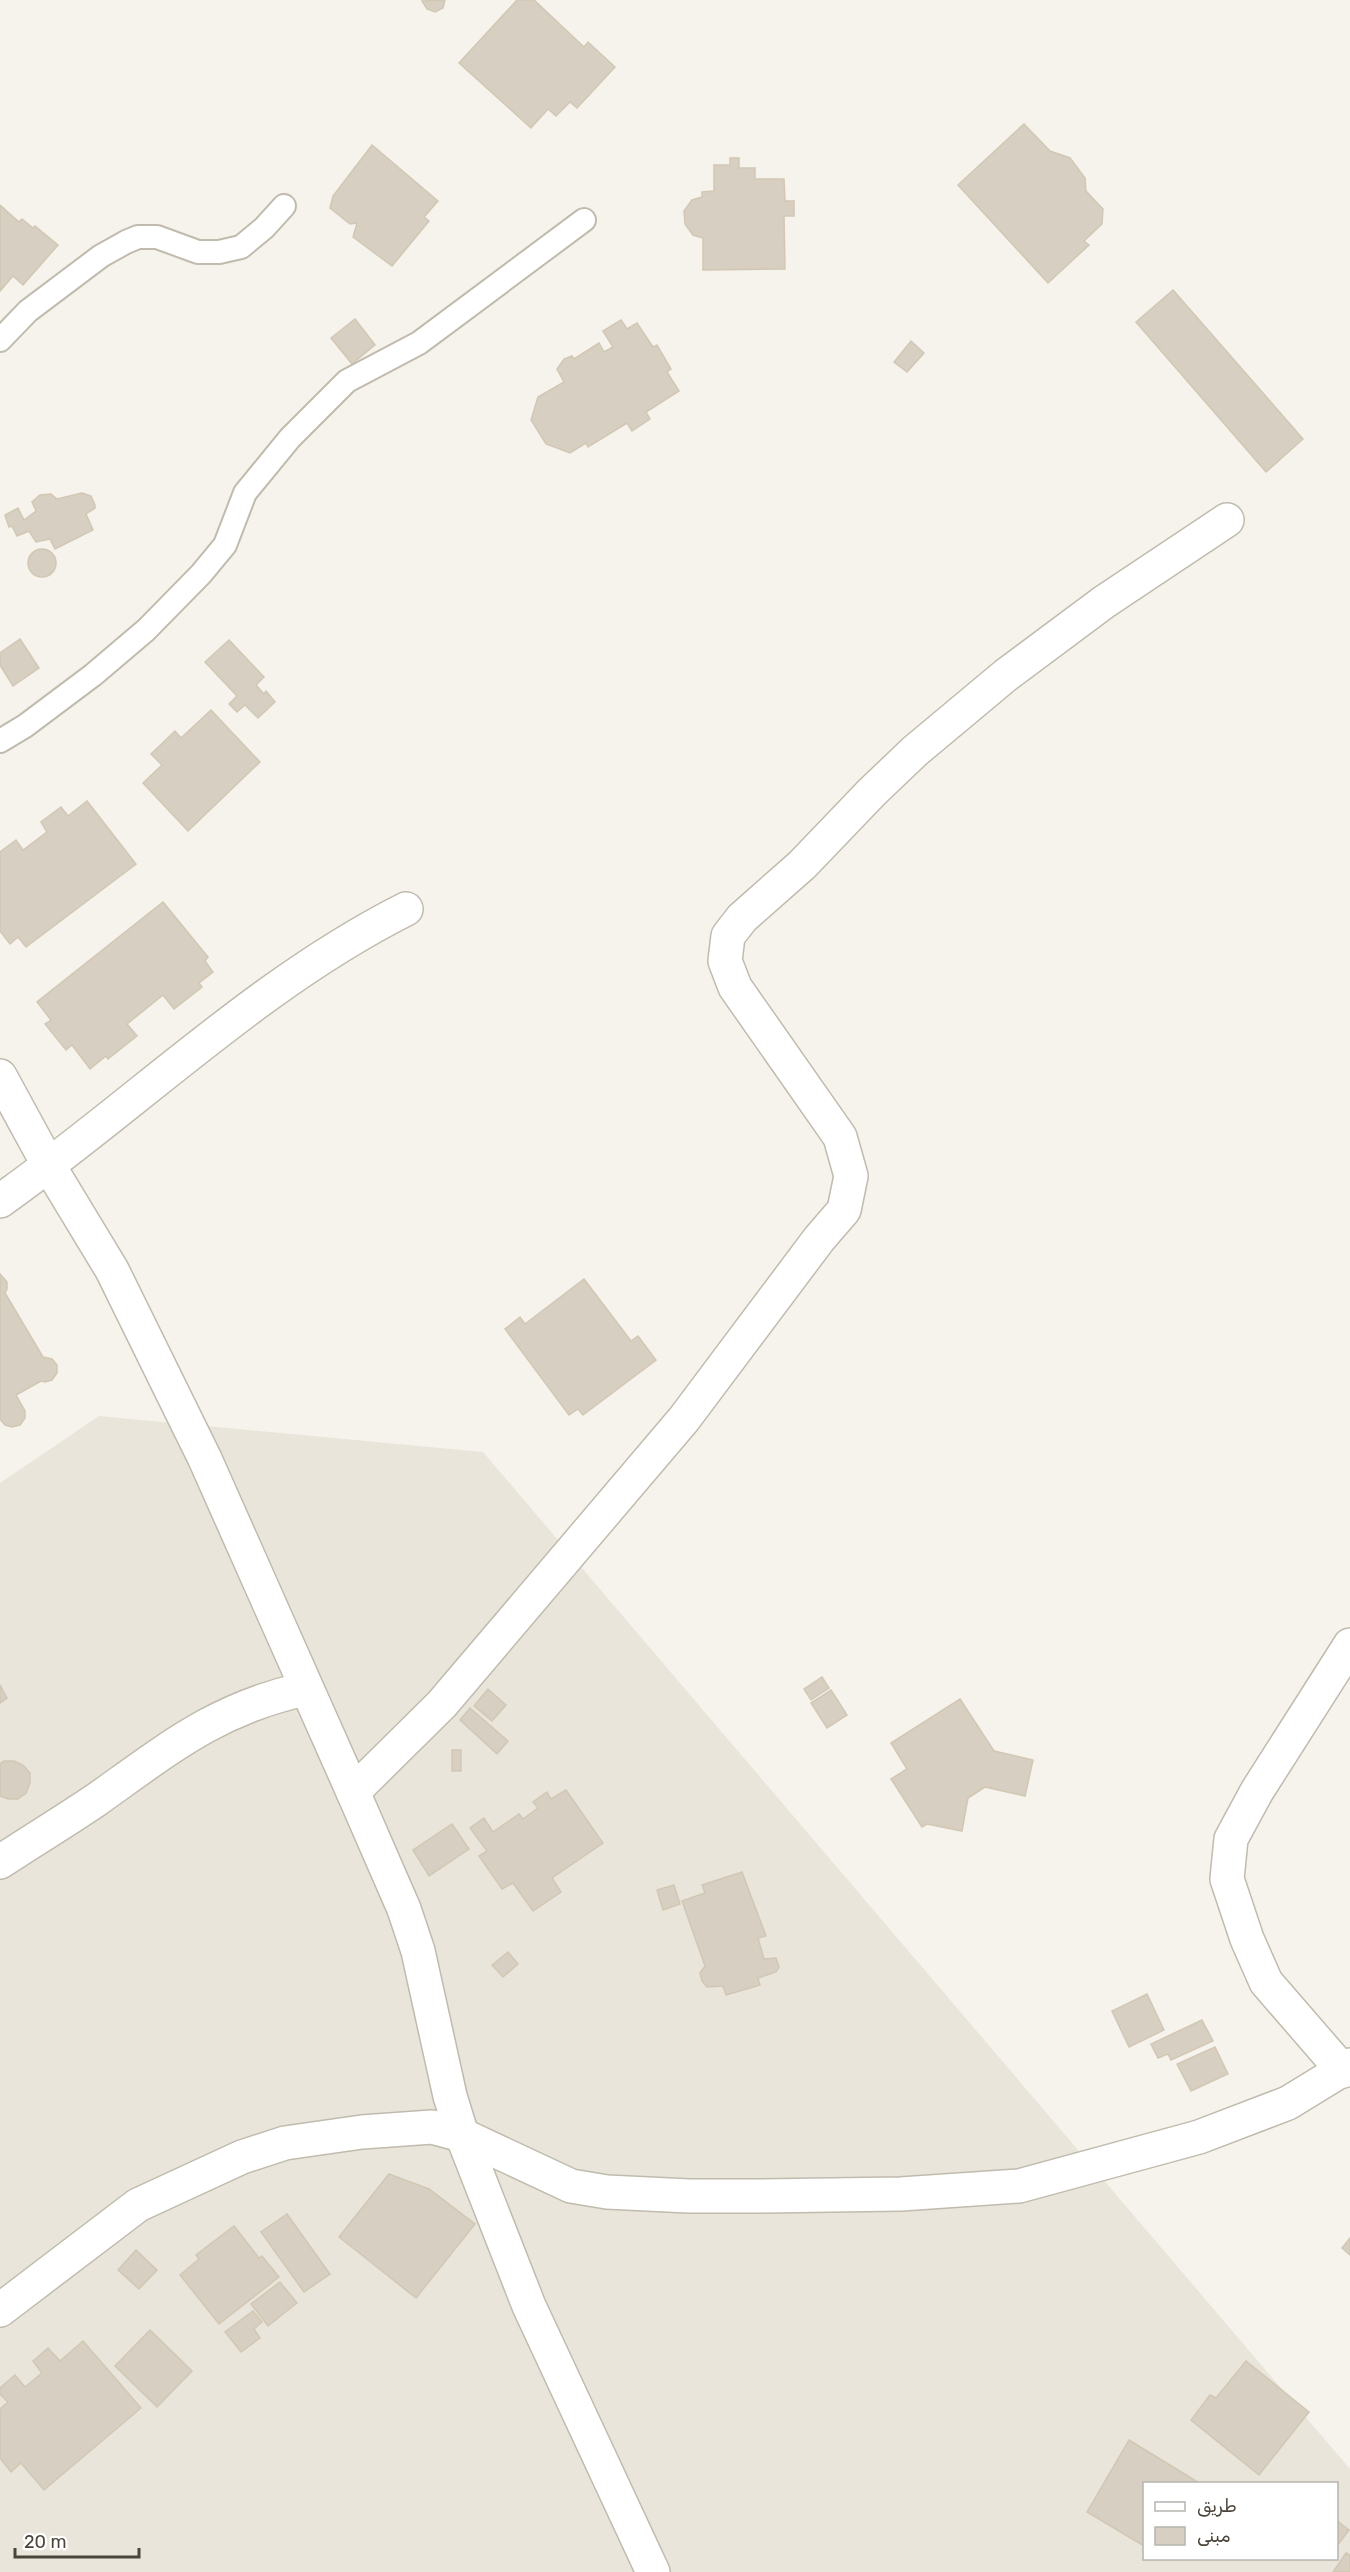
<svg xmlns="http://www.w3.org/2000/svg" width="1350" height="2572" viewBox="0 0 1350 2572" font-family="Rubik,'Noto Naskh Arabic',sans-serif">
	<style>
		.residential { fill: #e9e5da; fill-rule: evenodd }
		.building { fill: #d7cfc1; stroke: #d2c7b4; stroke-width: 1.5 }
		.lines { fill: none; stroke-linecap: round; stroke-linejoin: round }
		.lane-casing { stroke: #c1bbae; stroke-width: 26 }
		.street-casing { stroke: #c1bbae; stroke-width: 36 }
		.lane { stroke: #fff; stroke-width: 22 }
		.street { stroke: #fff; stroke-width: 33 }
	</style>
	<rect width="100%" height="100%" fill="#f5f3ec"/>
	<path class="residential" d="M99,1416L483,1452L1350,2469V2572H0V1483ZM1144,2484H1336V2558H1144Z"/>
	<g class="building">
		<path d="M445,0L443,8L435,12L427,9L422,1Z"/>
		<path d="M517,0H534L584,47L588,42L615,67L577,108L570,102L556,116L548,109L531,128L459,63Z"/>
		<path d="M1024,124L1050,151L1070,158L1085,178L1086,191L1103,209L1102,224L1084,241L1089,245L1048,283L958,185Z"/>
		<path d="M372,145L438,201L424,217L429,221L392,266L353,237L357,223L350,224L330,208L333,196Z"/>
		<path d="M730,158H739V168H755V179H784L785,201H794V216H784L785,269L703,270V238L693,235L685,224L684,211L692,200L702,197V192L714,191V165H730Z"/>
		<path d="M0,205L19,222L22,219L33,228L35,226L58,245L23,285L13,276L0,291Z"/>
		<path d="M1173,290L1303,439L1266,472L1136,322Z"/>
		<path d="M355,319L375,345L352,364L331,338Z"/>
		<path d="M621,320L627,329L637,323L653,347L657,345L671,369L667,372L679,391L646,412L650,419L632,431L627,423L588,447L586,443L570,453L546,444L531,420L538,397L564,382L557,369L564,359L572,356L574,359L599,343L604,352L613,347L603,331Z"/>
		<path d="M911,341L924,353L907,372L894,362Z"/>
		<path d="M82,493L91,496L95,505V508L86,514L93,530L55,549L50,539L36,542L29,531L17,536L12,526L9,527L5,515L18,508L24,520L36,511L32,502L40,495L51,494L57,499Z"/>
		<circle cx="42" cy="563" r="14"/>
		<path d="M20,639L39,668L13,686L0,665V653Z"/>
		<path d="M229,640L264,677L256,685L264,694L266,691L275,702L258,718L245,705L237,712L229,704L237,696L205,662Z"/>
		<path d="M211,710L260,762L188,831L143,783L162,765L151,754L175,731L181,738Z"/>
		<path d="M87,801L136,864L26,947L18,937L10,944L0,931V852L16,840L23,850L47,832L41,822L61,807L68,816Z"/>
		<path d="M163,902L208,957L205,961L213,972L199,983L202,987L174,1009L163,995L127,1024L137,1036L108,1059L106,1056L90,1069L72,1045L66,1050L45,1024L51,1020L37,1002Z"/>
		<path d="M0,1274L7,1282V1289L5,1293L43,1357L52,1359L57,1365V1373L52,1380L45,1382L41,1381L16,1395L25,1411V1418L20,1425L12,1427L5,1425L0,1419Z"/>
		<path d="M584,1279L631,1341L638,1336L656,1360L583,1415L578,1409L569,1415L505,1329L520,1317L525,1324Z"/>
		<path d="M822,1677L829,1688L811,1700L804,1689Z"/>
		<path d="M0,1685L7,1698L0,1703Z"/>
		<path d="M488,1689L506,1705L492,1721L474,1706Z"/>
		<path d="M831,1690L847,1715L827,1728L811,1703Z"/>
		<path d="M960,1699L994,1751L1033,1760L1025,1796L985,1787L968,1798L962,1831L927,1824L922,1827L891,1779L907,1769L891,1743Z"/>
		<path d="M470,1708L508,1741L497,1754L460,1720Z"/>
		<rect x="452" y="1750" width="9" height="21"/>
		<path d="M4,1761H14L23,1765L30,1773V1783L26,1793L18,1799H8L0,1796V1764Z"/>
		<path d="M566,1790L603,1843L552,1878L561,1892L533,1911L513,1883L502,1889L479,1856L487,1851L470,1828L484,1818L493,1832L519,1814L523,1819L538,1808L533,1802L547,1792L551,1799Z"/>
		<path d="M452,1824L469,1849L429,1876L413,1850Z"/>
		<path d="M742,1872L766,1936L758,1938L764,1959L776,1958L779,1967L776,1972L758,1978L760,1985L726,1995L723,1986L707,1987L702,1981L700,1973L705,1966L682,1901L705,1893L702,1885Z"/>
		<path d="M674,1885L680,1904L663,1910L657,1890Z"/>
		<path d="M508,1952L518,1964L503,1977L492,1965Z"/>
		<path d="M1147,1994L1164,2030L1129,2047L1112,2011Z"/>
		<path d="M1202,2020L1213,2041L1171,2060L1168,2054L1158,2058L1151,2044Z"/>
		<path d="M1215,2047L1228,2074L1191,2091L1177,2064Z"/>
		<path d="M389,2174L429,2189L475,2224L416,2298L339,2237Z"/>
		<path d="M287,2214L330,2274L304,2292L261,2232Z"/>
		<path d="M234,2226L259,2258L262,2256L279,2277L219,2324L180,2275L199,2259L196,2255Z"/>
		<path d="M1350,2238V2255L1342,2248Z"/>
		<path d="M136,2250L157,2270L139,2289L118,2270Z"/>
		<path d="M280,2282L297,2303L268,2326L251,2304Z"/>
		<path d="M253,2311L262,2322L254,2329L260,2338L241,2352L225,2332Z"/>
		<path d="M150,2330L192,2371L157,2407L115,2366Z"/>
		<path d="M83,2341L141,2408L44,2490L21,2463L11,2472L0,2458V2409L8,2402L0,2394V2388L15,2375L25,2387L42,2373L33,2361L48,2348L60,2361Z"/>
		<path d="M1246,2361L1309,2412L1259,2475L1191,2420L1210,2395L1216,2398Z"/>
		<path d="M1129,2440L1201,2484H1144V2546L1087,2512Z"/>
		<path d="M1336,2520L1349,2530L1337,2546H1336Z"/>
		<path d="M1346,2553L1350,2555V2572H1333Z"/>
	</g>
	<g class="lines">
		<g class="lane-casing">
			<g id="lane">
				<path d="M0,340L28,311L101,256L126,242L138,237H157L198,252H219L241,247L264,228L284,206"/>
				<path d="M0,741L25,726L93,675L146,630L201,574L225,545L245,493L290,438L347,381L419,343L584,220"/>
			</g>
		</g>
		<g class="street-casing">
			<g id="street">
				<path d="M0,1076L49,1166L112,1270L205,1459L353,1792L404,1909L418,1951L450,2096L462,2135L529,2306L653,2572"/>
				<path d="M0,1201C136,1105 257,984 406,909"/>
				<path d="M353,1792L442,1704L684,1419L819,1239L844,1210L851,1176L840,1137L735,987L725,961L728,936L742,918L802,865L872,792L915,751L1006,675L1104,602L1227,520"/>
				<path d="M0,1862C32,1841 65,1821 96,1800C168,1749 217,1708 305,1689"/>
				<path d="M1343,2071L1266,1982L1247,1939L1227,1879L1231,1839L1257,1791L1350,1645"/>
				<path d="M0,2310L138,2205L242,2157L285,2143L362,2132L432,2127L462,2135L571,2186L607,2192L689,2196H756L901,2194L1019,2186L1199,2137L1288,2103L1350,2065"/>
			</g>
		</g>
		<use href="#lane" class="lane"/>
		<use href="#street" class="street"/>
	</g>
	<rect x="1143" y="2482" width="195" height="78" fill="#ffffff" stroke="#b7b4b0" stroke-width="1.5"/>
	<rect x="1155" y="2502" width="30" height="9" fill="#ffffff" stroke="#b7b4b0" stroke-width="1.5"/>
	<text x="1197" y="2512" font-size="18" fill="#4a4439">طريق</text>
	<rect x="1155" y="2527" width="30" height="18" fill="#d7cfc1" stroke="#b7b4b0" stroke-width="1.5"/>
	<text x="1197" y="2542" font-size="18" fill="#4a4439">مبنى</text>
	<path d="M15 2548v9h124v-9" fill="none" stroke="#4a4439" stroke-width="3"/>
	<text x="24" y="2548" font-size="18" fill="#4a4439" stroke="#ffffff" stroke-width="4.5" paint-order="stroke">20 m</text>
</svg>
